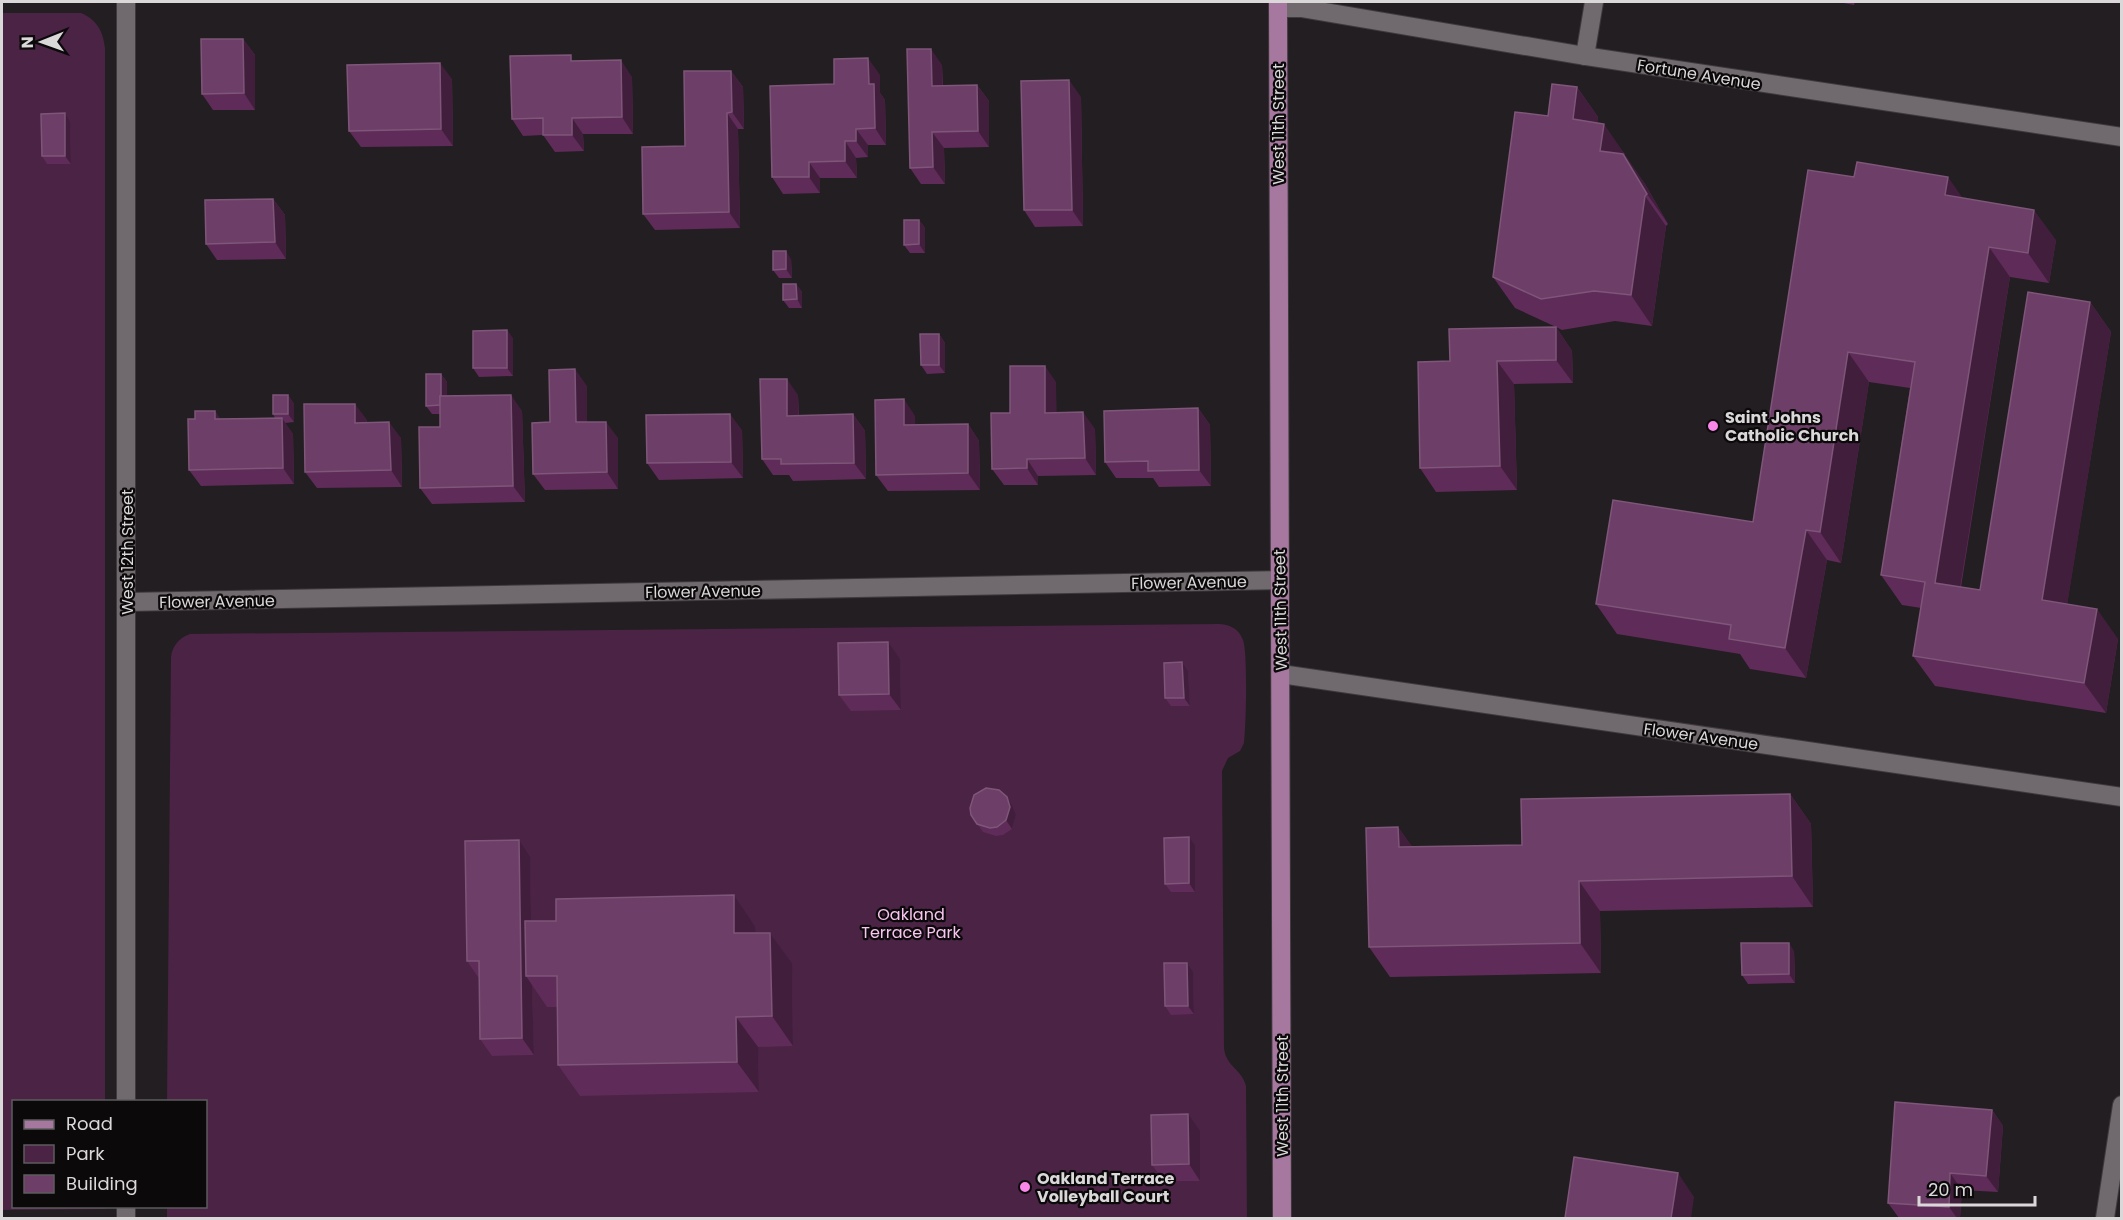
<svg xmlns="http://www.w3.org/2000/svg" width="2123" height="1220" viewBox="0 0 2123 1220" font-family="Poppins,sans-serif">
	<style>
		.park { fill: #4a2345 }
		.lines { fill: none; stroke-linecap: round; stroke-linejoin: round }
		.minor-casing { stroke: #3e3a3d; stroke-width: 20 }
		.major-casing { stroke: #3e3a3d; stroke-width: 20 }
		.minor { stroke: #706a6e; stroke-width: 18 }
		.major { stroke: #a7789f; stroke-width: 18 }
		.wall { fill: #5f2b59 }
		.shaded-wall { fill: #421e3d }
		.building { fill: #6d3e67; stroke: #7e5679; stroke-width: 1.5 }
		.poi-dot { fill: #f987e9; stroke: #0b090a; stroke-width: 2 }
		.labels { text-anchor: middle; stroke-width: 4.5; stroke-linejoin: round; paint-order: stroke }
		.street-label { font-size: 16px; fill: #dbd8da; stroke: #0b090a }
		.poi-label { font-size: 16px; font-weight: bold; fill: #dbd8da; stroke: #0b090a; text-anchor: start }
		.park-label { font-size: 16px; fill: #f9c4ef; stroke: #0b090a }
	</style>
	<rect width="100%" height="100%" fill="#231e22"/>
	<g class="park">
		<path d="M2,13H81C97,20 103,31 105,48V1101L14,1102V1206H105V1209L2,1210Z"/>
		<path d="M1218,624C1230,624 1239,629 1243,640C1248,653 1246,727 1244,743L1240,751L1228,758L1222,771L1224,1048C1226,1067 1242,1069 1246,1086L1247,1218H167V1207L206,1206V1102L167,1101L171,657C172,646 180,637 190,634Z"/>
	</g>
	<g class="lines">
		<g class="minor-casing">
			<g id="minor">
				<path d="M1278,8H1301L1585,56L2122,137"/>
				<path d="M1585,56L1594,2"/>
				<path d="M127,602L1279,580"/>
				<path d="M1281,674L2122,797"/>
				<path d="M126,1102V2"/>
				<path d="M126,1206V1218"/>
				<path d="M2105,1218L2122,1105"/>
			</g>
		</g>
		<g class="major-casing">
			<path id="major" d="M1278,2L1282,1218"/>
		</g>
		<use href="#minor" class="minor"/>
		<use href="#major" class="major"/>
	</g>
	<g class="wall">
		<path d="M1838,2H1855L1854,5Z"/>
		<path d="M243,39L255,55V110H213L202,94Z"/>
		<path d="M575,61L632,77L633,134H583L584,151L555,152L543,135L523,136L512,119Z"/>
		<path d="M942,65L943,85H977L989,101V147L944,148L945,184H921L910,168Z"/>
		<path d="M731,71L743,87L744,129H738L740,228L655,230L643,214Z"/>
		<path d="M880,75V93L885,100L886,145H868V157L856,158L857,178H820V193L783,194L772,177L834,84Z"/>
		<path d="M452,79L453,146L361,147L349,131Z"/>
		<path d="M1577,87L1598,117L1597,123L1625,154V156L1645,184L1668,224L1666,226L1652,326L1615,321L1562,330L1556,327L1572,351L1573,383L1514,384L1517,490L1436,492L1420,468L1450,361L1556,327L1515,308L1493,277L1548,116Z"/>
		<path d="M1081,97L1083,226L1035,227L1024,210Z"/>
		<path d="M70,122L71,164H47L42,156Z"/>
		<path d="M1854,177L1963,198L2056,240L2049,283L2010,277L1961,587L1980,590L2090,302L2111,332L2067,604L2118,639L2106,713L1935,686L1913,656L1921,608L1902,605L1881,575L1910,388L1869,382L1841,563L1827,560L1806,678L1750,669L1740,654L1617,634L1596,604L1753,522Z"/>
		<path d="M273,199L285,215L286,259L217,260L206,244Z"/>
		<path d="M919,220L925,228V253H910L904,245Z"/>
		<path d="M791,259L792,278H779L773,270Z"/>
		<path d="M796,284L802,292V308H789L783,300Z"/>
		<path d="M939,334L945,343V373L927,374L921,365Z"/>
		<path d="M513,338V376L479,377L473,368Z"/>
		<path d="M441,374L447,382V396L522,411L525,502L432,504L420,488L440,427V414H432L426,406Z"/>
		<path d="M1056,382V413L1095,429L1096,475L1038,476V485H1004L992,469L1010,413Z"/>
		<path d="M587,386V422L618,438V489L545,490L533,474L550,422Z"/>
		<path d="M288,395L294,404V422L285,423L293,434L294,484L201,486L189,470L195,419L215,411L220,419L275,418L273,414Z"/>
		<path d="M798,395L799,416L853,414L865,431L866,479L793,481L789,475H773L762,459Z"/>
		<path d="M1198,408L1210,425L1211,486L1159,487L1153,478H1116L1105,462Z"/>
		<path d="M915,416V425L968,424L979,441L980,490L888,491L876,475Z"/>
		<path d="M367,420V422L401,438L402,487L317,488L305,472Z"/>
		<path d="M742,430L743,478L659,480L647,463Z"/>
		<path d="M900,659L901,710L851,711L839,695Z"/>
		<path d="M1182,662L1188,671L1190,706H1171L1165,698Z"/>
		<path d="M1790,794L1811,824L1813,907L1600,911L1601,973L1390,977L1369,947L1398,827L1412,847L1522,845Z"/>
		<path d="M1007,797L1012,805L1016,815L1012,829L1003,835L996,836L983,832L971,815Z"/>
		<path d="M1195,846V892H1171L1165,884Z"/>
		<path d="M530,857L531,921H556L734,895L755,926V933H770L792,963L793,1046L758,1047L759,1092L580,1096L558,1065L557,1007H547L532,985L534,1055L492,1056L480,1039L479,977H478L467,961Z"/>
		<path d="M1794,951L1795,983L1748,984L1742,975Z"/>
		<path d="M1193,972L1194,1014L1171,1015L1165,1006Z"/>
		<path d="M1992,1110L2003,1126L1998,1192L1962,1190L1960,1218H1899L1888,1203Z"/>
		<path d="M1200,1131V1181H1164L1152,1165Z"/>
	</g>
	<g class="shaded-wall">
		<path d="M243,39L255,55V110L244,93Z"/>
		<path d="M931,49L942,65L943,102L932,86Z"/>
		<path d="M868,58L880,75V93L885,100L886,145L875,128L869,84Z"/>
		<path d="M621,60L632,77L633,134L622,117Z"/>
		<path d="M440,63L452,79L453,146L441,129Z"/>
		<path d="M731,71L743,87L744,129L732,112Z"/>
		<path d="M1069,80L1081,97L1083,226L1072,210Z"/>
		<path d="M977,85L989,101V147L978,131Z"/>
		<path d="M1577,87L1598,117L1594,150L1573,119Z"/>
		<path d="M65,113L70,122L71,164L65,156Z"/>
		<path d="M727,113L738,129L740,228L729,212Z"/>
		<path d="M572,118L583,134L584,151L572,135Z"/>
		<path d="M1604,124L1645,184L1668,224L1647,194L1600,151Z"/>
		<path d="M856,129L868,145V157L856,141Z"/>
		<path d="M932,132L944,148L945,184L933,167Z"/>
		<path d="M845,141L856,158L857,178L845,161Z"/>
		<path d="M809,162L820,178V193L809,177Z"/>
		<path d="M1948,177L1969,207L1945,195Z"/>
		<path d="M1645,196L1666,226L1652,326L1631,295Z"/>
		<path d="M273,199L285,215L286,259L275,242Z"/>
		<path d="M2034,210L2056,240L2049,283L2028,253Z"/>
		<path d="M919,220L925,228V253L919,244Z"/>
		<path d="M1989,247L2010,277L1956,613L1935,583Z"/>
		<path d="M786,251L791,259L792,278L786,269Z"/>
		<path d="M796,284L802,292V308L797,299Z"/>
		<path d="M2090,302L2111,332L2063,631L2042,600Z"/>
		<path d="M1556,327L1572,351L1573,383L1556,360Z"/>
		<path d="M507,330L513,338V376L507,368Z"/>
		<path d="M939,334L945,343V373L939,365Z"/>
		<path d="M1848,352L1869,382L1841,563L1820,532Z"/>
		<path d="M1497,361L1514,384L1517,490L1500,466Z"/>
		<path d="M1045,366L1056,382L1057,429L1045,413Z"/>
		<path d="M575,369L587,386V439L576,422Z"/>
		<path d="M441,374L447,382V414L441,405Z"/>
		<path d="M787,379L798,395L799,433L787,416Z"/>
		<path d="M288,395L294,404V422L288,414Z"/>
		<path d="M511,395L522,411L525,502L513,486Z"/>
		<path d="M904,399L915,416L916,442L904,425Z"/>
		<path d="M355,404L367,420V439L355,423Z"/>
		<path d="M1198,408L1210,425L1211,486L1199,470Z"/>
		<path d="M215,411L226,428L215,419Z"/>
		<path d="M1083,412L1095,429L1096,475L1085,458Z"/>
		<path d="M730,414L742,430L743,478L731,462Z"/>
		<path d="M853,414L865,431L866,479L854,463Z"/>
		<path d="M282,418L293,434L294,484L283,468Z"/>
		<path d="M389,422L401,438L402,487L391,470Z"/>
		<path d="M606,422L618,438V489L607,472Z"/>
		<path d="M968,424L979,441L980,490L968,473Z"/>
		<path d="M1027,459L1038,476V485L1027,468Z"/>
		<path d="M1806,530L1827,560L1806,678L1785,648Z"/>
		<path d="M2097,609L2118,639L2106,713L2084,683Z"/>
		<path d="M888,642L900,659L901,710L889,694Z"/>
		<path d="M1182,662L1188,671L1190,706L1184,698Z"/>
		<path d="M1790,794L1811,824L1813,907L1792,876Z"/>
		<path d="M1007,797L1012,805L1016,815L1012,829L1006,820Z"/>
		<path d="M1398,827L1420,857L1399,847Z"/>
		<path d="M1189,837L1195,846V892L1189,883Z"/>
		<path d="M519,840L530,857L532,976H526L532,985L534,1055L522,1038Z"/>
		<path d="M1579,881L1600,911L1601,973L1580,943Z"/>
		<path d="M734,895L755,926L756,964L734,933Z"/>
		<path d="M770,933L792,963L793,1046L772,1016Z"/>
		<path d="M1789,943L1794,951L1795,983L1789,974Z"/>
		<path d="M1187,963L1193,972L1194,1014L1188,1006Z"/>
		<path d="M736,1017L758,1047L759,1092L737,1062Z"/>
		<path d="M1992,1110L2003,1126L1998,1192L1986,1176Z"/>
		<path d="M1188,1114L1200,1131V1181L1189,1164Z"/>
		<path d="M1678,1173L1694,1197L1691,1218H1671Z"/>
		<path d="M1950,1173L1962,1190L1960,1218H1957L1949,1207Z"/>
	</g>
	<g class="building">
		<path d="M201,39H243L244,93L202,94Z"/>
		<path d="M907,49H931L932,86L977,85L978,131L932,132L933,167L910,168Z"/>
		<path d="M571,55V61L621,60L622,117L572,118V135H543V118L512,119L510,56Z"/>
		<path d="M868,58L869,84H874L875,128L856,129V141H845V161L809,162V177H772L770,86L834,84V59Z"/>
		<path d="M440,63L441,129L349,131L347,65Z"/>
		<path d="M684,71H731L732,112L727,113L729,212L643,214L642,147L685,146Z"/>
		<path d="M1069,80L1072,210H1024L1021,81Z"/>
		<path d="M1552,84L1577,87L1573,119L1604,124L1600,151L1623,154L1647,194L1645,196L1631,295L1594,291L1541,299L1493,277L1515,112L1548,116Z"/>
		<path d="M65,113V156H42L41,114Z"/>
		<path d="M1857,162L1948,177L1945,195L2034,210L2028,253L1989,247L1935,583L1980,590L2028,292L2090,302L2042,600L2097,609L2084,683L1913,656L1925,582L1881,575L1915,362L1848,352L1820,532L1806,530L1785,648L1729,639L1731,625L1596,604L1613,500L1753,522L1808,170L1854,177Z"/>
		<path d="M273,199L275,242L206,244L205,200Z"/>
		<path d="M904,220H919V244L904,245Z"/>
		<path d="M773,251H786V269L773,270Z"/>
		<path d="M783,284H796L797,299L783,300Z"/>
		<path d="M1556,327V360L1497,361L1500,466L1420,468L1418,362L1450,361L1449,329Z"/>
		<path d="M507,330V368H473V331Z"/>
		<path d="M920,334H939V365H921Z"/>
		<path d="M1010,366H1045V413L1083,412L1085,458L1027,459V468L992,469L991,413H1010Z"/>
		<path d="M575,369L576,422H606L607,472L533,474L532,423L550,422L549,370Z"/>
		<path d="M426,374H441V396H440V405L426,406Z"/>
		<path d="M760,379H787V416L853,414L854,463L781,464V459H762Z"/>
		<rect x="273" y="395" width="15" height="19"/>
		<path d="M511,395L513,486L420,488L419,427H440V396Z"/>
		<path d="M904,399V425L968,424V473L876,475L875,400Z"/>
		<path d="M304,404H355V423L389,422L391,470L305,472Z"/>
		<path d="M1198,408L1199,470L1148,471V461L1105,462L1104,411Z"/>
		<path d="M195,411H215V419L282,418L283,468L189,470L188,419H195Z"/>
		<path d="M730,414L731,462L647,463L646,415Z"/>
		<path d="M888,642L889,694L839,695L838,643Z"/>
		<path d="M1182,662L1184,698H1165L1164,663Z"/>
		<path d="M986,788L999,790L1007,797L1010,807L1006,820L997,827L990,828L977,824L971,815L970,808L974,795Z"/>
		<path d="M1790,794L1792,876L1579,881L1580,943L1369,947L1366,828L1398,827L1399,847L1522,845L1521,799Z"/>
		<path d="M1189,837V883L1165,884L1164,838Z"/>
		<path d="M519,840L522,1038L480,1039L479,961H467L465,841Z"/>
		<path d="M734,895V933H770L772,1016L736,1017L737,1062L558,1065L557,976H526L525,921H556V899Z"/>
		<path d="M1741,943H1789V974L1742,975Z"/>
		<path d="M1164,963H1187L1188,1006H1165Z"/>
		<path d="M1895,1102L1992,1110L1986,1176L1950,1173L1949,1207L1888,1203Z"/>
		<path d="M1188,1114L1189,1164L1152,1165L1151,1115Z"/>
		<path d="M1574,1157L1678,1173L1671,1218H1565Z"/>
	</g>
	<g class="poi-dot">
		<circle cx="1713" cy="426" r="6"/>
		<circle cx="1025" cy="1187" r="6"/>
	</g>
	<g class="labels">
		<g class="street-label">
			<text transform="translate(1699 74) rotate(9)" y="6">Fortune Avenue</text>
			<text transform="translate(1278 124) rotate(-90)" y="6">West 11th Street</text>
			<text transform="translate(127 552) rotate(-90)" y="6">West 12th Street</text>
			<text transform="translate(1189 582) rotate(-1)" y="6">Flower Avenue</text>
			<text transform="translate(703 591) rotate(-1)" y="6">Flower Avenue</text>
			<text transform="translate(217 601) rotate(-1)" y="6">Flower Avenue</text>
			<text transform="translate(1280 610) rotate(-91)" y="6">West 11th Street</text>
			<text transform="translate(1701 736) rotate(8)" y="6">Flower Avenue</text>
			<text transform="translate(1282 1096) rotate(-90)" y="6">West 11th Street</text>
		</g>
		<g class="poi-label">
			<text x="1725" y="423">Saint Johns<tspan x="1725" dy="18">Catholic Church</tspan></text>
			<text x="1037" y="1184">Oakland Terrace<tspan x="1037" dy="18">Volleyball Court</tspan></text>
		</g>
		<g class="park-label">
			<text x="911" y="920">Oakland<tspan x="911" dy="18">Terrace Park</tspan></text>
		</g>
	</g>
	<rect width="2123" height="1220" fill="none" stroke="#dbd8da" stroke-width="6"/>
	<rect x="12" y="1100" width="195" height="108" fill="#0b090a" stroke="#5e5c5d" stroke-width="1.5"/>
	<rect x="24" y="1120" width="30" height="9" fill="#a7789f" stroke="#5e5c5d" stroke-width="1.5"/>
	<text x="66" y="1130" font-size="18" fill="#dbd8da">Road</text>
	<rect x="24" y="1145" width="30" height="18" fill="#4a2345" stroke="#5e5c5d" stroke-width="1.5"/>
	<text x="66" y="1160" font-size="18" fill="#dbd8da">Park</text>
	<rect x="24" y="1175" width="30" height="18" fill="#6d3e67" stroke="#5e5c5d" stroke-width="1.5"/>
	<text x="66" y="1190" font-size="18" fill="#dbd8da">Building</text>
	<g transform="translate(42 42) rotate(269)" stroke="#0b090a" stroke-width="4.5" paint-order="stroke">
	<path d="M0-4.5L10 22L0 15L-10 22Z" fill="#dbd8da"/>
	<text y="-9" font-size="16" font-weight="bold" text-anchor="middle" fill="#dbd8da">N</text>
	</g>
	<path d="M1919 1196v9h116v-9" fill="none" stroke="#dbd8da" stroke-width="3"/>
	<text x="1928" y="1196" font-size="18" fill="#dbd8da" stroke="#0b090a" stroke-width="4.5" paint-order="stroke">20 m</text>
</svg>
